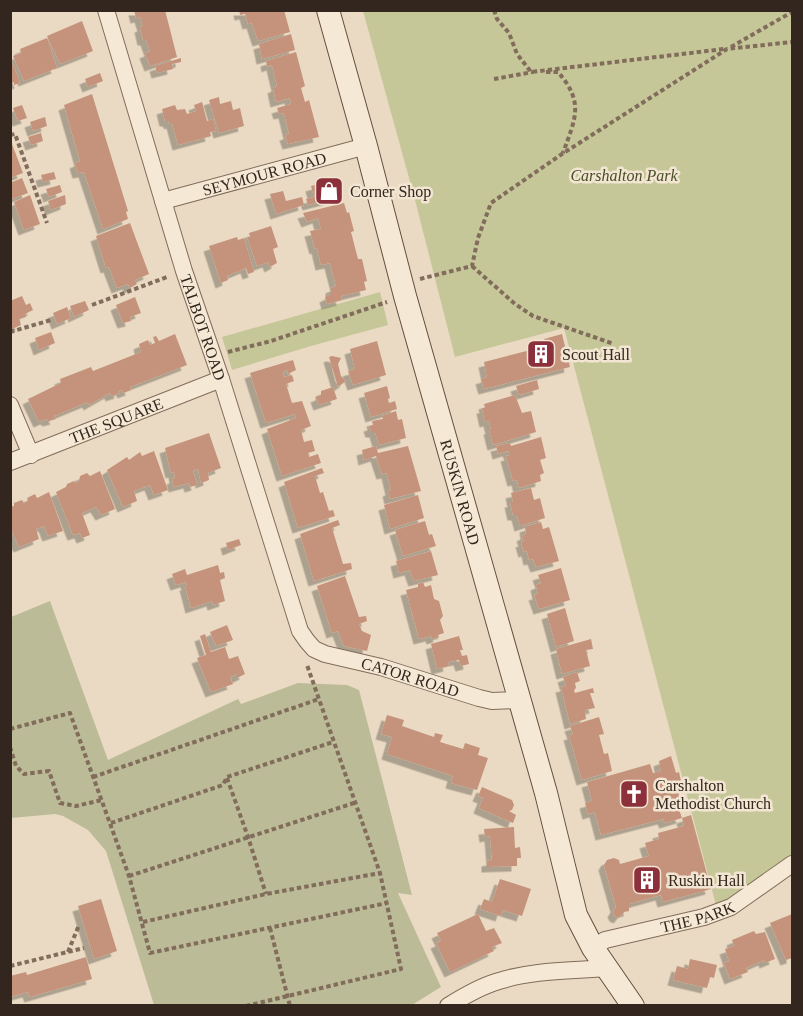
<svg xmlns="http://www.w3.org/2000/svg" width="803" height="1016" viewBox="0 0 803 1016" font-family="Georgia,serif">
	<style>
		.green { fill: #c6c798 }
		.cemetery { fill: #bbbc97 }
		.building { fill: #c5937c; filter: url(#shadow) }
		.lines { fill: none; stroke-linecap: round; stroke-linejoin: round }
		.street-casing { stroke: #826c5b; stroke-width: 18 }
		.secondary-casing { stroke: #644e3f; stroke-width: 24 }
		.path { stroke: #826c5b; stroke-width: 4; stroke-dasharray: 4.5 3; stroke-linecap: butt }
		.street { stroke: #f5e9d5; stroke-width: 16 }
		.secondary { stroke: #f5e9d5; stroke-width: 22 }
		.labels { text-anchor: middle; stroke-width: 5; stroke-linejoin: round; paint-order: stroke }
		.street-label { font-size: 16px; fill: #33261e; stroke: #f2e5d2 }
		.park-label { font-size: 16px; font-style: italic; fill: #484e27; stroke: #f2e5d2 }
		.poi-label { font-size: 16px; fill: #33261e; stroke: #f2e5d2; text-anchor: start }
	</style>
	<defs>
		<filter id="shadow"><feDropShadow dx="-5.5" dy="5.5" stdDeviation="0" flood-color="#0004"/></filter>
	</defs>
	<rect width="100%" height="100%" fill="#eadac3"/>
	<g class="green">
		<path d="M363,11H792V861L717,909L564,328L455,357L414,196Z"/>
		<path d="M380,292L388,325L311,346L232,370L222,337Z"/>
	</g>
	<path class="cemetery" d="M50,601L108,760L238,699L241,704L298,683L347,685L359,690L412,895L398,893L441,987L412,1005H154L106,851L88,830L63,816L55,814L11,818V617Z"/>
	<g class="building">
		<path d="M134,10H165L177,57L150,66L145,53L150,51L146,40H143L140,27L143,26L140,17L136,18Z"/>
		<path d="M239,10H284L290,32L258,41L252,23L248,24L245,14L240,15Z"/>
		<path d="M82,21L93,51L60,64L47,36Z"/>
		<path d="M291,34L295,50L262,59L259,44Z"/>
		<path d="M47,38L57,68L24,81L13,56L21,53L20,49Z"/>
		<path d="M296,52L305,86L301,88L305,102L309,100L319,137L288,144L285,135L289,134L284,113L279,114L277,108L291,104L290,98L276,102L273,88L277,86L272,65L267,67L266,61Z"/>
		<path d="M181,58V62L172,64L173,69L157,73L155,66Z"/>
		<path d="M11,59L20,83L14,85V82L10,84Z"/>
		<path d="M100,73L103,81L88,87L85,79Z"/>
		<path d="M92,94L128,211L126,212L128,219L103,229L84,172L78,173L75,163L80,161L64,105Z"/>
		<path d="M219,97L220,104L231,101L233,110L240,108L244,126L219,133L209,100Z"/>
		<path d="M202,102L207,121L213,119L216,131L210,132L211,136L178,145L172,123L170,124L168,121H165L162,109L175,105L177,110L185,109L187,114L196,111L194,105Z"/>
		<path d="M22,105L27,118L18,121L13,108Z"/>
		<path d="M45,117L47,126L33,131L30,122Z"/>
		<path d="M41,133L43,141L31,145L28,137Z"/>
		<path d="M10,144H12L23,173L10,178Z"/>
		<path d="M54,172L56,179L43,182L41,175Z"/>
		<path d="M22,178L28,193L12,199L10,183Z"/>
		<path d="M338,178L342,196L308,205L306,199L314,197L311,186Z"/>
		<path d="M60,185L62,192L49,197L46,189Z"/>
		<path d="M283,191L286,201L302,197L304,205L276,214L270,194Z"/>
		<path d="M30,195L40,224L24,230L14,202Z"/>
		<path d="M65,195L66,204L51,210L48,201Z"/>
		<path d="M344,203L347,213L349,212L354,231L351,232L358,259H362L367,281L364,282L366,290L341,296L342,300L327,304L325,297L331,294V288L336,286L330,263L321,265L317,248L315,249L310,231L321,229L318,218L307,222L303,213Z"/>
		<path d="M130,223L149,274L135,280L137,284L130,288L128,284L117,288L109,267L106,268L96,236Z"/>
		<path d="M271,226L278,247L273,249L277,263L270,267L268,262L257,266L247,237H250L249,233Z"/>
		<path d="M237,237L238,240L244,238L254,272L248,274L246,268L227,276L228,280L221,283L209,246Z"/>
		<path d="M22,296L26,305L30,303L33,310L25,314L26,317L19,319L21,325L10,330V301Z"/>
		<path d="M135,297L141,313L130,317L131,321L123,323L116,305Z"/>
		<path d="M85,301L89,310L74,317L70,306Z"/>
		<path d="M67,307L71,318L57,324L53,313Z"/>
		<path d="M51,332L55,343L39,350L35,338Z"/>
		<path d="M175,334L187,365L130,387L131,390L123,393L122,390L119,391L120,393L111,396L110,393L89,405L88,402L54,416L56,419L48,421L46,419L39,422L28,399L61,383L60,379L91,367L93,371L141,352L139,344L148,340L150,345L155,343L153,337L156,336L159,341Z"/>
		<path d="M562,334L570,367L484,389L481,379L487,377L484,362L546,346L544,339Z"/>
		<path d="M377,341L386,375L353,385L348,371L355,369L350,349Z"/>
		<path d="M332,356L341,358L338,364L341,376L346,381L338,387L329,357Z"/>
		<path d="M293,360L296,370L288,374L287,370L283,372L284,377L292,375L294,381L286,384L292,403L302,401L311,426L301,430L304,442L312,440L315,451L308,453L309,457L318,454L321,463L282,476L267,429L296,418L295,414L266,423L250,373Z"/>
		<path d="M537,380L539,389L519,395L516,386Z"/>
		<path d="M387,386L390,398L388,399L389,403L395,401L397,409L371,417L364,393Z"/>
		<path d="M333,387L337,399L319,405L316,397L321,395V391Z"/>
		<path d="M515,395L522,413L531,411L536,432L493,445L489,429H491L489,421L485,422L482,408H485L484,404Z"/>
		<path d="M396,411L398,420L402,419L406,438L379,445L375,432H371L369,426L373,425L372,421L383,419L382,416Z"/>
		<path d="M209,433L221,468L208,473L209,480L201,483L198,469L193,471L197,485L190,487L189,483L174,487L172,479L175,478L174,472L171,473L165,448Z"/>
		<path d="M541,437L546,458L540,460L544,473L540,475L541,481L519,488L517,480L513,481L506,456L510,455L508,451L498,454L496,446L510,443L511,446Z"/>
		<path d="M376,446L378,453L408,446L421,491L390,499L388,491L391,490L387,473L382,474L376,456L364,460L362,450Z"/>
		<path d="M154,451L168,490L154,495L150,485L134,491L137,501L123,507L107,470L127,457L129,460L140,452L142,456Z"/>
		<path d="M322,468L324,473L315,476L320,493L323,492L329,511L333,510L335,516L298,528L284,482Z"/>
		<path d="M100,471L115,509L101,515L96,507L82,513L90,535L82,538L80,533L73,535L56,492L66,487L67,484L74,481L76,483L79,481L80,476L87,473L90,476Z"/>
		<path d="M531,488L534,500L540,498L545,518L520,526L517,515H513L510,502H513L511,493Z"/>
		<path d="M49,492L63,531L48,536L44,526L36,529L39,539L19,547L10,527V507L14,506V503L22,500L24,503L28,501L27,498L35,494L37,498Z"/>
		<path d="M418,495L424,518L390,529L384,505Z"/>
		<path d="M338,520L340,525L332,528L343,564L351,563L352,569L314,581L300,534Z"/>
		<path d="M425,521L429,535L432,534L436,546L403,556L395,530Z"/>
		<path d="M541,522L543,529L549,527L559,561L536,567L533,559L529,560L527,551L524,552L521,542L524,541L522,536L526,534L525,527Z"/>
		<path d="M239,539L241,545L228,550L226,543Z"/>
		<path d="M431,551L438,575L414,581L410,570L399,573L396,561Z"/>
		<path d="M218,565L220,573L224,572L225,578L220,580L225,601L213,605L212,601L191,608L185,585H187L186,582L176,585L172,574L185,569L187,575Z"/>
		<path d="M561,568L570,600L539,609L534,595L538,594L536,585L541,583L538,575Z"/>
		<path d="M345,576L359,617L366,616L367,621L359,624L362,631L371,635L367,651L344,646L338,631L332,633L317,586Z"/>
		<path d="M423,582L425,587L431,585L434,599L439,601L443,616L440,620L444,633L438,635L439,637L432,639L431,636L419,639L406,590L418,587V584Z"/>
		<path d="M565,608L574,641L556,647L547,614Z"/>
		<path d="M227,625L233,640L216,646L210,632Z"/>
		<path d="M205,634L211,652L225,647L229,659L238,656L245,674L237,678V674L230,677L233,684L211,692L197,658L206,655L200,636Z"/>
		<path d="M459,636L463,650H460L462,656L467,655L469,664L461,666L459,660L448,662L449,666L437,669L431,644Z"/>
		<path d="M591,639L593,649L586,650L590,666L562,674L556,649Z"/>
		<path d="M577,672L580,681L575,683L576,688L574,690L575,693L593,688L594,693H590L595,708L585,710L586,719L570,724L561,687L566,686L563,677Z"/>
		<path d="M387,715L404,720L402,726L434,737L435,733L443,735L440,742L463,749L465,743L480,748L478,755L488,758L477,790L451,783L453,776L387,754L392,737L381,734Z"/>
		<path d="M599,717L604,734L599,735L604,754L608,753L612,771L582,780L569,735L573,734L570,726Z"/>
		<path d="M671,756L676,773L679,772L682,786L677,788L680,799L676,801L682,818L665,823L663,819L601,835L595,812L588,814L585,803L592,801L587,782L650,764L653,773L661,771L659,761Z"/>
		<path d="M482,787L512,800L514,805L512,810L509,811L516,815L513,823L479,808L483,798L478,796Z"/>
		<path d="M691,815L711,889L663,902L661,895L629,904V911L624,912L619,918L615,916L613,912L616,907L604,865L607,860L614,858L619,860L620,864L649,856L645,843L659,839L658,833L684,826L682,818Z"/>
		<path d="M514,827L515,848L520,847L521,858H517V866L487,867V861L492,860L490,836L485,837L484,829Z"/>
		<path d="M500,879L531,889L522,916L503,910L501,916L480,909L484,899L492,902Z"/>
		<path d="M101,899L117,951L94,959L78,906Z"/>
		<path d="M478,914L486,931L494,928L502,943L492,947L494,951L450,972L436,943L441,941L437,933Z"/>
		<path d="M792,914V958L786,960L770,923Z"/>
		<path d="M754,931L756,934L765,932L775,959L765,963L764,960L746,968L748,972L730,979L724,963L729,961L725,949L734,946L732,940Z"/>
		<path d="M86,957L92,979L30,997L28,992L10,997V976L26,972L27,975Z"/>
		<path d="M690,959L717,965L714,978L710,977L707,988L673,980L677,966L688,969Z"/>
	</g>
	<g class="lines">
		<g class="street-casing">
			<g id="street">
				<path id="s1" d="M106,10L184,271L221,379L300,631L307,641L314,649L325,654L381,667L479,698L492,701L519,700"/>
				<path id="s2" d="M163,201L366,146"/>
				<path d="M10,405L31,455"/>
				<path id="s3" d="M10,462L221,379"/>
				<path id="s4" d="M593,948L605,940L704,917L731,907L792,864"/>
				<path d="M448,1006C464,996 481,986 499,981C533,970 572,971 607,968"/>
			</g>
		</g>
		<g class="secondary-casing">
			<g id="secondary">
				<path id="s5" d="M328,10L366,146L405,296L546,793L576,915L593,948L633,1006"/>
			</g>
		</g>
		<g class="path">
			<path d="M494,10L497,19L509,33L517,54L531,72L724,49"/>
			<path d="M731,47L792,12"/>
			<path d="M546,72H558C585,103 575,119 563,153"/>
			<path d="M494,79L533,72"/>
			<path d="M10,135L15,134L47,223"/>
			<path d="M472,266L515,304L533,316L614,344"/>
			<path d="M420,279L472,266L478,238L491,203L562,154L727,49L792,42"/>
			<path d="M92,305L167,277"/>
			<path d="M10,332L51,320"/>
			<path d="M228,352L271,341L387,302"/>
			<path d="M10,729L70,713L129,876L150,953L387,903"/>
			<path d="M10,747L16,766L24,774L49,771L60,803L76,806L102,800"/>
			<path d="M93,777L319,699"/>
			<path d="M227,778L248,837L266,894"/>
			<path d="M111,823L223,785L227,777L333,742"/>
			<path d="M129,876L354,803"/>
			<path d="M143,922L266,894L380,873"/>
			<path d="M270,928L290,1006"/>
			<path d="M68,952L79,925"/>
			<path d="M10,966L84,948"/>
			<path d="M246,1006L401,969L380,873L307,665"/>
		</g>
		<use href="#street" class="street"/>
		<use href="#secondary" class="secondary"/>
	</g>
	<defs>
		<g id="shop-square" transform="scale(1.5)"><rect x="-9" y="-9" width="18" height="18" rx="4" fill="#8c313b" stroke="#f2e5d2"/><path d="M-5-2.5h2.3a2.7 3.5 0 0 1 5.4 0H5L5.5 6h-11ZM-1.5-2.5h3a1.5 2.3 0 0 0-3 0Z" fill="#fff"/></g>
		<g id="building-square" transform="scale(1.5)"><rect x="-9" y="-9" width="18" height="18" rx="4" fill="#8c313b" stroke="#f2e5d2"/><path d="M-4-6H4V6H1V3H-1V6H-4ZM-2.5-4.3h1.7v1.8h-1.7ZM.8-4.3h1.7v1.8H.8ZM-2.5-1h1.7V.8h-1.7ZM.8-1h1.7V.8H.8Z" fill="#fff"/></g>
		<g id="church-square" transform="scale(1.5)"><rect x="-9" y="-9" width="18" height="18" rx="4" fill="#8c313b" stroke="#f2e5d2"/><path d="M-1.2-6h2.4v3.5h3.3v2.4h-3.3V6h-2.4V-.1h-3.3v-2.4h3.3Z" fill="#fff"/></g>
	</defs>
	<g fill-rule="evenodd">
		<use href="#shop-square" x="329" y="191"/>
		<use href="#building-square" x="541" y="354"/>
		<use href="#church-square" x="634" y="794"/>
		<use href="#building-square" x="647" y="880"/>
	</g>
	<g class="labels">
		<g class="street-label">
			<text dy="6" stroke="none"><textPath href="#s2" startOffset="105">SEYMOUR ROAD</textPath></text>
			<text dy="6" stroke="none"><textPath href="#s1" startOffset="332">TALBOT ROAD</textPath></text>
			<text dy="6" stroke="none"><textPath href="#s3" startOffset="114">THE SQUARE</textPath></text>
			<text dy="6" stroke="none"><textPath href="#s5" startOffset="500">RUSKIN ROAD</textPath></text>
			<text dy="6" stroke="none"><textPath href="#s1" startOffset="774">CATOR ROAD</textPath></text>
			<text dy="6" stroke="none"><textPath href="#s4" startOffset="110">THE PARK</textPath></text>
		</g>
		<g class="park-label">
			<text x="624" y="181">Carshalton Park</text>
		</g>
		<g class="poi-label">
			<text x="350" y="197">Corner Shop</text>
			<text x="562" y="360">Scout Hall</text>
			<text x="655" y="791">Carshalton<tspan x="655" dy="18">Methodist Church</tspan></text>
			<text x="668" y="886">Ruskin Hall</text>
		</g>
	</g>
	<rect width="803" height="1016" fill="none" stroke="#33261e" stroke-width="24"/>
</svg>
